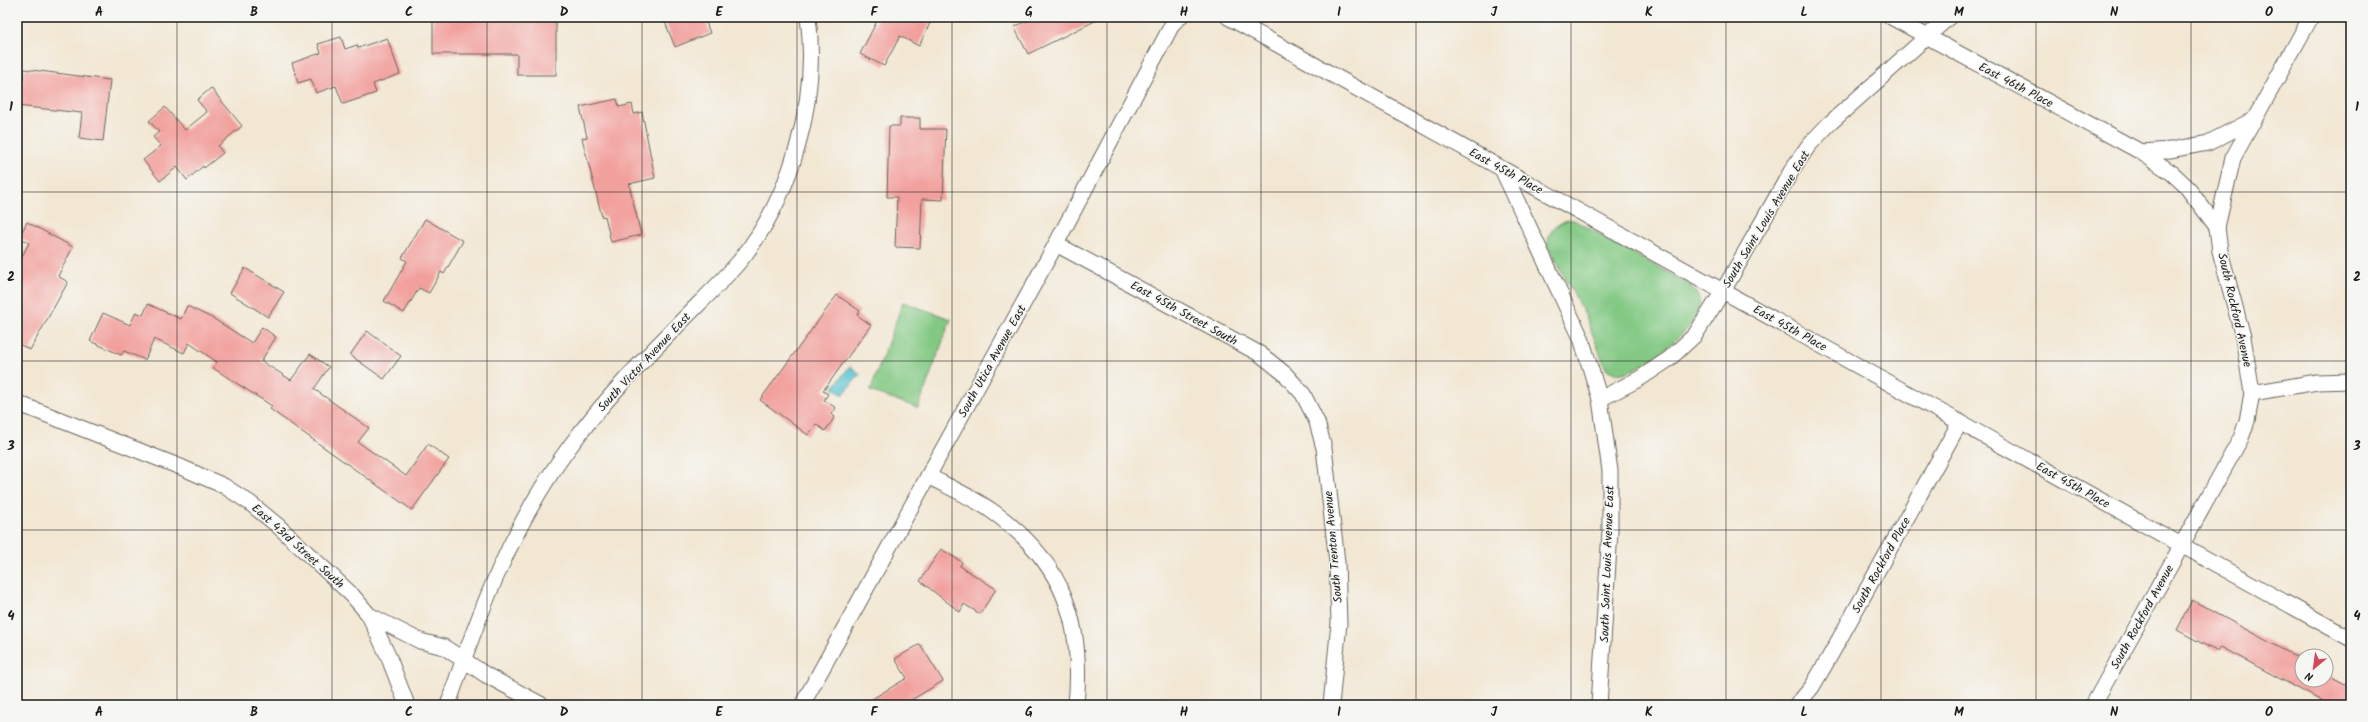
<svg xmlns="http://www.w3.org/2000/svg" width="2368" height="722" viewBox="0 0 2368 722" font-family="Kalam,sans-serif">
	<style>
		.green { fill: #83c984; stroke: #507250 }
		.water { fill: #56c3cd; stroke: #397074 }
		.building { fill: #f2a09d }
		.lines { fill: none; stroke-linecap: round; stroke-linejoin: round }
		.street-casing { stroke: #67635c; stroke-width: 17 }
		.street { stroke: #fff; stroke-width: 15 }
		.grid { fill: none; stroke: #1c1c1c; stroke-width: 1; stroke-opacity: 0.55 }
		.labels { text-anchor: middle; stroke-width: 3; stroke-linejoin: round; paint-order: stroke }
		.street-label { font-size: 12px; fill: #1c1c1c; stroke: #f6f6f2 }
		.neatline { fill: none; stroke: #1c1c1c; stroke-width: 1.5 }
		.grid-label { font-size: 13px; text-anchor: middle; font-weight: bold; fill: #1c1c1c }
	</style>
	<rect width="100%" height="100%" fill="#f6f6f2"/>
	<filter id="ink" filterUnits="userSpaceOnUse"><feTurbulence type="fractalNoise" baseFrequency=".025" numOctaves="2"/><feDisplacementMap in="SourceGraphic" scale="8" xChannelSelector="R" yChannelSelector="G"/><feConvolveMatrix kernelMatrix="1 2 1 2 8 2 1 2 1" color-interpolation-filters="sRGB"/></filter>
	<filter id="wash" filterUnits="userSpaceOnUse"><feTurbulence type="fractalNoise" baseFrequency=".012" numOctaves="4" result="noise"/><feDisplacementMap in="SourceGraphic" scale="16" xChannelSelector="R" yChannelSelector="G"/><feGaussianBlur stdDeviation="0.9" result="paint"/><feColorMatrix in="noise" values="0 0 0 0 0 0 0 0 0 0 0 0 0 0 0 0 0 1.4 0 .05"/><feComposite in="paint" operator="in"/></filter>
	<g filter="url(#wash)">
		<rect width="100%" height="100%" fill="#f2e7d3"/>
		<g class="green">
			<path d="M1567,220H1574L1690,285C1695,291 1701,298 1699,306C1696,330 1646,368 1623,373C1617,375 1611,371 1606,369L1586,317L1548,246C1547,232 1555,225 1567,220Z"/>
			<path d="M903,302L951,319L918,408L870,391Z"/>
		</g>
		<path class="water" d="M850,366L860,374L843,395L833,388Z"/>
		<g id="blocks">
			<g class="building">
				<path d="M433,17H513V21L556,22V75H517V54H433Z"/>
				<path d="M663,17H704L710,33L675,47Z"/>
				<path d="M879,17H933L919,46L900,36L884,66L860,54Z"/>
				<path d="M1035,17H1103L1028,54L1014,27Z"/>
				<path d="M341,37L345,49L357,45L358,48L387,38L400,74L373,84L376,93L343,104L336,86L316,93L311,79L298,83L292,63L321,53L318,44Z"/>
				<path d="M24,69L110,80L103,141L79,138L82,113L17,106V80L23,81Z"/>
				<path d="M211,88L242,126L218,146L223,153L204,168L203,166L187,180L177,167L160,181L143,160L161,146L153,137L159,132L149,121L165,107L185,130L207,112L197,100Z"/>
				<path d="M617,99L619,107L632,104L634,114L642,112L655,178L629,184L641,235L611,242L605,216L602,217L582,138L587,137L580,107Z"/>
				<path d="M900,118H920V129H946L943,200L922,199L920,248L895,247L897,197H887L889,126H900Z"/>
				<path d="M425,219L463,241L444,274L441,272L429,293L419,288L404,313L384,301L407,261L402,258Z"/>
				<path d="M27,222L73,247L58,276L68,282L30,350L17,343V266L29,243L19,237Z"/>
				<path d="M245,268L284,292L268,317L230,293Z"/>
				<path d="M837,295L860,311L857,315L871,325L823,391L828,394L824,400L836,408L831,414L835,417L825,431L816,424L808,435L760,400Z"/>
				<path d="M148,304L181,319L187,306L214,319L252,343L262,327L276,337L261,361L291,380L310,354L329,367L314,389L369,428L358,442L406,476L428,444L449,459L412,510L270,409L272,406L213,368L217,362L189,343L184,353L154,339L145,360L124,351L121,355L90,341L103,313L130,325L136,312L143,315Z"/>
				<path d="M367,331L401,356L384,379L350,355Z"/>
				<path d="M941,549L962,562L960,566L996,589L980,614L964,604L960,612L920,581Z"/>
				<path d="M2192,600L2302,660V680H2326V674L2351,687V705H2329L2221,647L2218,652L2177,630Z"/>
				<path d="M920,644L943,681L903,705H862L907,678L895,659Z"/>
			</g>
		</g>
	</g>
	<g filter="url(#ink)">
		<use href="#blocks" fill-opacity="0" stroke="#67635c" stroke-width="1"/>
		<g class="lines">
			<g class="street-casing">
				<g id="street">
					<path d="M1228,17L2351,639"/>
					<path d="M1891,17L2141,152L2172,173L2186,186L2217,227"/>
					<path d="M2141,152L2171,150L2208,143L2251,121"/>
					<path d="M1502,169L1581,338L1600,399L1610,471V531L1599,705"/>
					<path d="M1056,244L1260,354L1285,374L1303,394L1317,422L1324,448L1337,562L1339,623L1331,705"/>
					<path d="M2252,393L2317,382L2351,381"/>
					<path d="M1600,399L1639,379L1669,359L1695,335L1723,291L1793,168L1809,145L1829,124L1949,17"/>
					<path d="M17,403L183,468L224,486L250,503L277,525L352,595L369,615L420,641L444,647L486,675L542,705"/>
					<path d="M928,476C949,487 972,497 992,511C1063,561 1084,621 1076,705"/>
					<path d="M369,615L389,658L407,705"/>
					<path d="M448,705C478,615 513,522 571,445C601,404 636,367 672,331C694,308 718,286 739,262C792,197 819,100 808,17"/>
					<path d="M802,705L1056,244L1173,23L1180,17"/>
					<path d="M1797,705L1812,687L1830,656L1960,422"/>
					<path d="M2093,705L2241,438L2247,421L2252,393L2243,337L2220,251L2217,227L2233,158L2311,17"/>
				</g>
			</g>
			<use href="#street" class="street"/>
		</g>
	</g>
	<path class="grid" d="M177,17V705M332,17V705M487,17V705M642,17V705M797,17V705M952,17V705M1107,17V705M1261,17V705M1416,17V705M1571,17V705M1726,17V705M1881,17V705M2036,17V705M2191,17V705M17,192H2351M17,361H2351M17,530H2351"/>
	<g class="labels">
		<g class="street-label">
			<text transform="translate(2016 85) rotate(28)" y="4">East 46th Place</text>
			<text transform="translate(1506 171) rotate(29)" y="4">East 45th Place</text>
			<text transform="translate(1766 219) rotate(-59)" y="4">South Saint Louis Avenue East</text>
			<text transform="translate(2235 310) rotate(77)" y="4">South Rockford Avenue</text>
			<text transform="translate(1184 313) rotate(29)" y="4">East 45th Street South</text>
			<text transform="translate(1790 328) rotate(29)" y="4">East 45th Place</text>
			<text transform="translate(992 361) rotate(-61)" y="4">South Utica Avenue East</text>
			<text transform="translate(644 362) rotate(-47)" y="4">South Victor Avenue East</text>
			<text transform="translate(2073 485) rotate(29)" y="4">East 45th Place</text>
			<text transform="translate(298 546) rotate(42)" y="4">East 43rd Street South</text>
			<text transform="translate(1333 547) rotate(-95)" y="4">South Trenton Avenue</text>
			<text transform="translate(1607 564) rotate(-88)" y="4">South Saint Louis Avenue East</text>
			<text transform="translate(1881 565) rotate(-61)" y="4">South Rockford Place</text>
			<text transform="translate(2142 617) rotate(-61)" y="4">South Rockford Avenue</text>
		</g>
	</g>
	<rect width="2368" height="722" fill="none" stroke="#f6f6f2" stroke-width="44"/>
	<g transform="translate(2314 668) rotate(209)"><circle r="19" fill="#f6f6f2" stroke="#9f9f9c"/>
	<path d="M0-3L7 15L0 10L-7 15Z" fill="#d1495b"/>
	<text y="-6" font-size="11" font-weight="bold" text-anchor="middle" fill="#1c1c1c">N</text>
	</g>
	<rect x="22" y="22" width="2324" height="678" class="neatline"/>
	<g class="grid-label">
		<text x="99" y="16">A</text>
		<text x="254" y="16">B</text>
		<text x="409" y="16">C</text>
		<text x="564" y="16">D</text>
		<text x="719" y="16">E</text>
		<text x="874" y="16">F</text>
		<text x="1029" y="16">G</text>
		<text x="1184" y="16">H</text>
		<text x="1339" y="16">I</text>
		<text x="1494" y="16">J</text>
		<text x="1649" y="16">K</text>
		<text x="1804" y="16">L</text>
		<text x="1959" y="16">M</text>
		<text x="2114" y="16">N</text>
		<text x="2269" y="16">O</text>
		<text x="11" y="111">1</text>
		<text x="2357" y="111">1</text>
		<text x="11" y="281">2</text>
		<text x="2357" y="281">2</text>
		<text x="11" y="450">3</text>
		<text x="2357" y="450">3</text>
		<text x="11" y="620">4</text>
		<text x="2357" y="620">4</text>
		<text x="99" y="716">A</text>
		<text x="254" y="716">B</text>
		<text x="409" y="716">C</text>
		<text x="564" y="716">D</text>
		<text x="719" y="716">E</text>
		<text x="874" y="716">F</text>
		<text x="1029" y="716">G</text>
		<text x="1184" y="716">H</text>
		<text x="1339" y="716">I</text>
		<text x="1494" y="716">J</text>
		<text x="1649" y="716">K</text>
		<text x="1804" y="716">L</text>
		<text x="1959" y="716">M</text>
		<text x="2114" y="716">N</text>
		<text x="2269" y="716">O</text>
	</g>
</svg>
